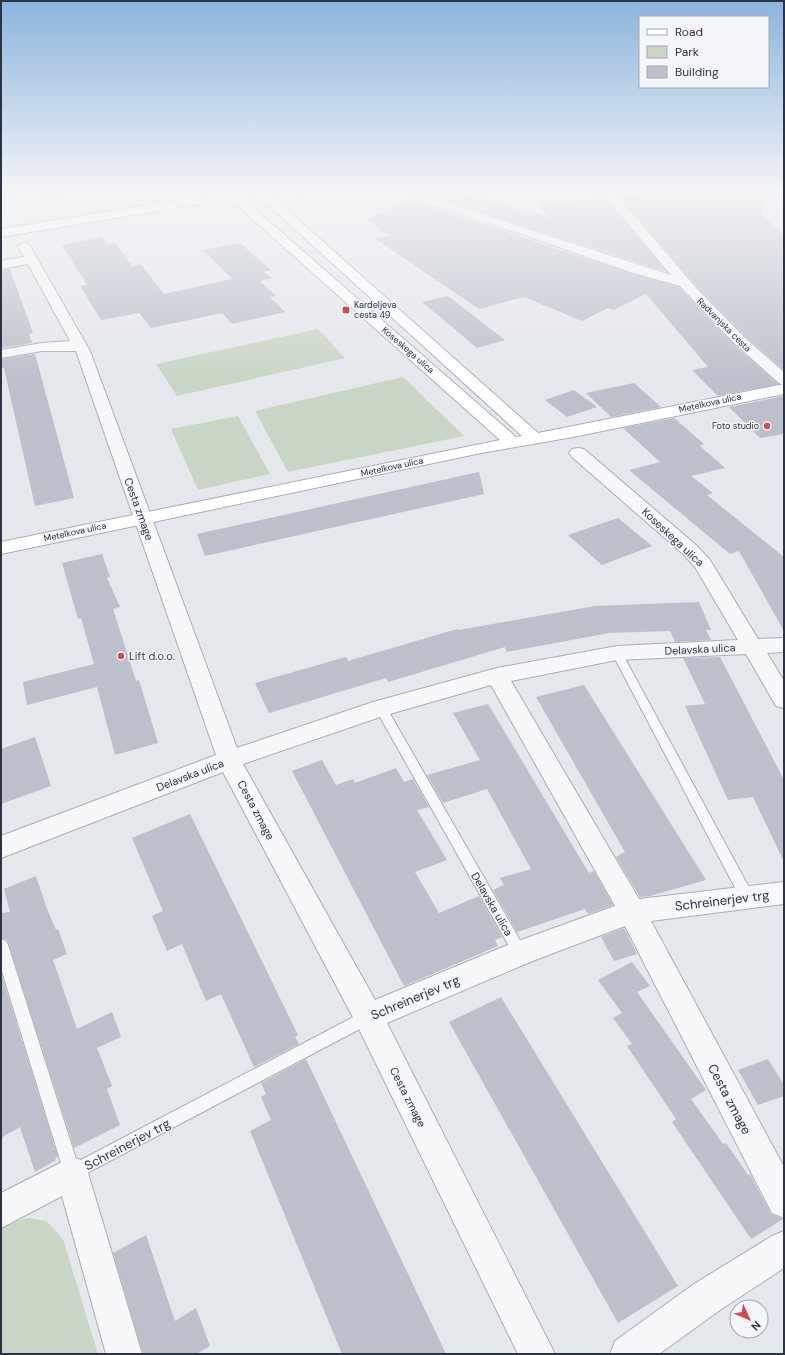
<svg xmlns="http://www.w3.org/2000/svg" width="785" height="1355" viewBox="0 0 785 1355" font-family="'DM Sans',sans-serif">
	<style>
		.green { fill: #c9d6c5 }
		.building { fill: #bbc0ca }
		.lines { fill: none; stroke-linecap: round; stroke-linejoin: round }
		.lane-casing { stroke: #a9aeb7; stroke-width: 2 }
		.street-casing { stroke: #a9aeb7; stroke-width: 2 }
		.secondary-casing { stroke: #a9aeb7; stroke-width: 2 }
		.primary-casing { stroke: #a3abb8; stroke-width: 2 }
		.path { stroke: #c2c5cb; stroke-width: 1.5; stroke-dasharray: 1.5 1.5; stroke-linecap: butt }
		.lane { fill: #f7f8fa; fill-rule: evenodd }
		.street { fill: #f7f8fa; fill-rule: evenodd }
		.secondary { fill: #fff; fill-rule: evenodd }
		.primary { fill: #fff; fill-rule: evenodd }
		.poi-dot { fill: #d1495b; stroke: #f4f6f9; stroke-width: 1.5 }
		.labels { text-anchor: middle; stroke-width: 3; stroke-linejoin: round; paint-order: stroke }
		.far-poi-label { font-size: 9px; fill: #2b3445; stroke: #f4f6f9; text-anchor: start }
		.far-street-label { font-size: 9px; fill: #2b3445; stroke: #f4f6f9 }
		.street-label { font-size: 11px; fill: #2b3445; stroke: #f4f6f9 }
		.poi-label { font-size: 11px; fill: #2b3445; stroke: #f4f6f9; text-anchor: start }
		.near-street-label { font-size: 13px; fill: #2b3445; stroke: #f4f6f9 }
	</style>
	<rect width="100%" height="100%" fill="#e4e7ec"/>
	<g class="green">
		<path d="M693,191H784V199L708,205Z"/>
		<path d="M318,329L345,358L177,396L156,364Z"/>
		<path d="M403,377L464,436L288,472L255,411Z"/>
		<path d="M238,416L270,474L198,490L171,429Z"/>
		<path d="M28,1218L46,1221L63,1239L98,1354H1V1228L10,1222Z"/>
	</g>
	<g class="building">
		<path d="M433,191H460L548,217L538,202L606,199L667,272L425,194Z"/>
		<path d="M676,191H762L763,216L784,235V370L745,336L699,289L621,198H633L630,194Z"/>
		<path d="M412,200L630,273L679,287L733,344L778,384L718,396L692,370L708,367L646,294L614,310L608,308L582,321L524,297L479,309L374,238L389,236L367,219Z"/>
		<path d="M102,237L107,244L115,242L132,266L141,264L164,294L232,279L203,250L240,243L271,270L264,272L272,278L260,281L276,296L270,297L285,312L232,324L222,313L151,328L139,313L101,320L80,286L87,285L62,245Z"/>
		<path d="M10,269L33,333L29,334L32,343L1,348V270Z"/>
		<path d="M448,296L505,340L477,348L422,302Z"/>
		<path d="M35,354L74,498L35,506L4,368H1V359Z"/>
		<path d="M634,383L661,407L611,417L586,393Z"/>
		<path d="M574,390L597,407L567,417L545,400Z"/>
		<path d="M784,396V434L760,438L729,407Z"/>
		<path d="M674,418L704,444L700,446L725,468L691,476L713,493L707,495L784,557V631L739,551L730,554L629,470L660,462L623,428Z"/>
		<path d="M479,472L484,494L205,556L197,534Z"/>
		<path d="M618,518L652,546L602,565L568,535Z"/>
		<path d="M102,554L110,577L107,578L120,607L113,609L136,681L139,680L158,743L115,755L97,687L27,705L23,682L94,664L81,618L78,619L62,563Z"/>
		<path d="M699,602L711,630H706L711,640L675,642L670,631L609,633L507,652L505,647L388,682L386,678L269,713L255,683L346,657L348,661L457,629L458,630L595,606Z"/>
		<path d="M720,657L784,780V862L753,797L728,800L685,706L705,704L683,658Z"/>
		<path d="M584,685L706,880L650,896L640,897L616,857L625,852L536,697Z"/>
		<path d="M488,704L589,873L594,871L613,905L588,914L585,909L517,932L493,890L504,885L500,878L531,869L487,789L443,803L427,775L480,760L453,713Z"/>
		<path d="M35,737L51,786L1,804V749Z"/>
		<path d="M322,760L336,785L353,779L355,783L396,768L404,782L413,779L429,807L417,810L447,860L415,872L439,913L479,896L502,937L495,940L498,946L404,986L292,771Z"/>
		<path d="M190,814L298,1035L295,1037L299,1044L254,1067L221,994L206,1001L182,944L167,951L152,916L163,911L132,838Z"/>
		<path d="M36,876L47,909L56,930L58,929L67,954L53,960L77,1029L112,1012L121,1037L97,1048L112,1086L107,1089L120,1125L74,1148L9,945L7,940L1,938V913L10,912L4,889Z"/>
		<path d="M624,928L637,954L614,961L601,937Z"/>
		<path d="M632,962L650,986L637,992L706,1090L691,1099L723,1144L726,1143L748,1175L750,1174L771,1214L783,1219L751,1239L672,1122L676,1119L627,1046L632,1044L613,1018L622,1013L598,980Z"/>
		<path d="M1,973L58,1157L55,1158L56,1160L35,1172L20,1127L1,1138Z"/>
		<path d="M501,997L678,1286L618,1323L449,1022Z"/>
		<path d="M306,1059L446,1354H342L250,1131L271,1120L261,1097L266,1094L261,1083Z"/>
		<path d="M768,1059L784,1085V1096L758,1105L738,1070Z"/>
		<path d="M146,1235L175,1321L196,1308L210,1346L196,1354H143L113,1253Z"/>
	</g>
	<g class="lines">
		<g class="lane-casing">
			<g id="lane">
				<path d="M617,649L622,653L752,893L754,897L752,901L747,903L742,901L612,653Z"/>
				<path d="M381,704L385,705L525,949L527,953L525,957L520,959L515,957L375,708L377,705Z"/>
				<path d="M1,939L6,941L8,945L77,1162L363,1012L368,1010L373,1012L375,1017L373,1022L72,1181L66,1179L64,1173L1,968Z"/>
			</g>
		</g>
		<g class="street-casing">
			<g id="street">
				<path d="M601,191H613L698,290L744,337L784,372V385L779,383L734,343L680,286L630,272L533,238L411,198L409,196L415,193L419,194L671,275Z"/>
				<path d="M24,242L30,246L90,351L237,748L373,702L497,668L617,646L738,640L695,567L682,553L572,457L569,453L572,449L578,448L584,449L696,545L710,560L758,639L784,638V652L767,653L784,681V708L776,706L746,654L617,660L511,681L639,899L784,882V904L651,921L784,1167V1218L772,1213L625,926L530,962L387,1023L555,1354H518L358,1027L223,772L1,858V836L216,755L76,351H42L1,358V350L42,343L70,341L28,264L1,269V261L24,257L18,246ZM491,685L615,906L510,944L375,1000L243,764L386,715Z"/>
				<path d="M72,1157L84,1161L88,1173L142,1354H106L62,1196L1,1228V1193Z"/>
				<path d="M784,1231V1268L720,1310L659,1354H610L615,1341L694,1284L772,1236Z"/>
			</g>
		</g>
		<g class="secondary-casing">
			<path id="secondary" d="M221,191H234L516,437L522,436L253,191H266L538,433L784,384V394L573,437L481,453L1,554V542L500,440Z"/>
		</g>
		<g class="primary-casing">
			<path id="primary" d="M236,191H263L257,194L1,237V229Z"/>
		</g>
		<g class="path">
			<path d="M1,191C9,200 22,199 30,208"/>
			<path d="M18,191L20,193L31,191"/>
			<path d="M35,191L42,201L71,195L68,191"/>
			<path d="M291,193L296,191"/>
			<path d="M71,195L97,191"/>
			<path d="M301,197L331,191"/>
			<path d="M301,197L318,212"/>
			<path d="M316,214L338,191"/>
			<path d="M218,217L231,230L239,228"/>
		</g>
		<use href="#lane" class="lane"/>
		<use href="#street" class="street"/>
		<use href="#secondary" class="secondary"/>
		<use href="#primary" class="primary"/>
	</g>
	<linearGradient id="sky" x2="0" y2="1"><stop stop-color="#8bb4dd"/><stop offset="0.5" stop-color="#f3f4f6"/><stop offset="1" stop-color="#f3f4f6" stop-opacity="0"/></linearGradient>
	<rect width="785" height="381" fill="url(#sky)"/>
	<g class="poi-dot">
		<rect x="342" y="306" width="8" height="8" rx="2"/>
		<circle cx="767" cy="426" r="4"/>
		<circle cx="121" cy="656" r="4"/>
	</g>
	<g class="labels">
		<g class="far-poi-label">
			<text x="354" y="308">Kardeljeva<tspan x="354" dy="10">cesta 49</tspan></text>
			<text x="759" y="429" text-anchor="end">Foto studio</text>
		</g>
		<g class="far-street-label">
			<text transform="translate(724 325) rotate(45)" y="3">Radvanjska cesta</text>
			<text transform="translate(408 350) rotate(41)" y="3">Koseskega ulica</text>
			<text transform="translate(710 403) rotate(-12)" y="3">Metelkova ulica</text>
			<text transform="translate(392 467) rotate(-12)" y="3">Metelkova ulica</text>
			<text transform="translate(75 532) rotate(-12)" y="3">Metelkova ulica</text>
		</g>
		<g class="street-label">
			<text transform="translate(139 509) rotate(70)" y="4">Cesta zmage</text>
			<text transform="translate(673 537) rotate(43)" y="4">Koseskega ulica</text>
			<text transform="translate(700 649) rotate(-3)" y="4">Delavska ulica</text>
			<text transform="translate(190 775) rotate(-21)" y="4">Delavska ulica</text>
			<text transform="translate(256 810) rotate(62)" y="4">Cesta zmage</text>
			<text transform="translate(492 904) rotate(60)" y="4">Delavska ulica</text>
			<text transform="translate(408 1097) rotate(63)" y="4">Cesta zmage</text>
		</g>
		<g class="poi-label">
			<text x="129" y="660">Lift d.o.o.</text>
		</g>
		<g class="near-street-label">
			<text transform="translate(722 900) rotate(-7)" y="5">Schreinerjev trg</text>
			<text transform="translate(415 997) rotate(-23)" y="5">Schreinerjev trg</text>
			<text transform="translate(730 1099) rotate(62)" y="5">Cesta zmage</text>
			<text transform="translate(127 1144) rotate(-28)" y="5">Schreinerjev trg</text>
		</g>
	</g>
	<rect width="785" height="1355" fill="none" stroke="#2b3445" stroke-width="4"/>
	<rect x="639" y="16" width="130" height="72" fill="#f4f6f9" stroke="#a4a8b1"/>
	<rect x="647" y="29" width="20" height="6" fill="#ffffff" stroke="#a4a8b1"/>
	<text x="675" y="36" font-size="12" fill="#2b3445">Road</text>
	<rect x="647" y="46" width="20" height="12" fill="#c9d6c5" stroke="#a4a8b1"/>
	<text x="675" y="56" font-size="12" fill="#2b3445">Park</text>
	<rect x="647" y="66" width="20" height="12" fill="#bbc0ca" stroke="#a4a8b1"/>
	<text x="675" y="76" font-size="12" fill="#2b3445">Building</text>
	<g transform="translate(749 1319) rotate(134)"><circle r="19" fill="#f4f6f9" stroke="#a4a8b1"/>
	<path d="M0-3L7 15L0 10L-7 15Z" fill="#d1495b"/>
	<text y="-6" font-size="11" font-weight="bold" text-anchor="middle" fill="#2b3445">N</text>
	</g>
</svg>
